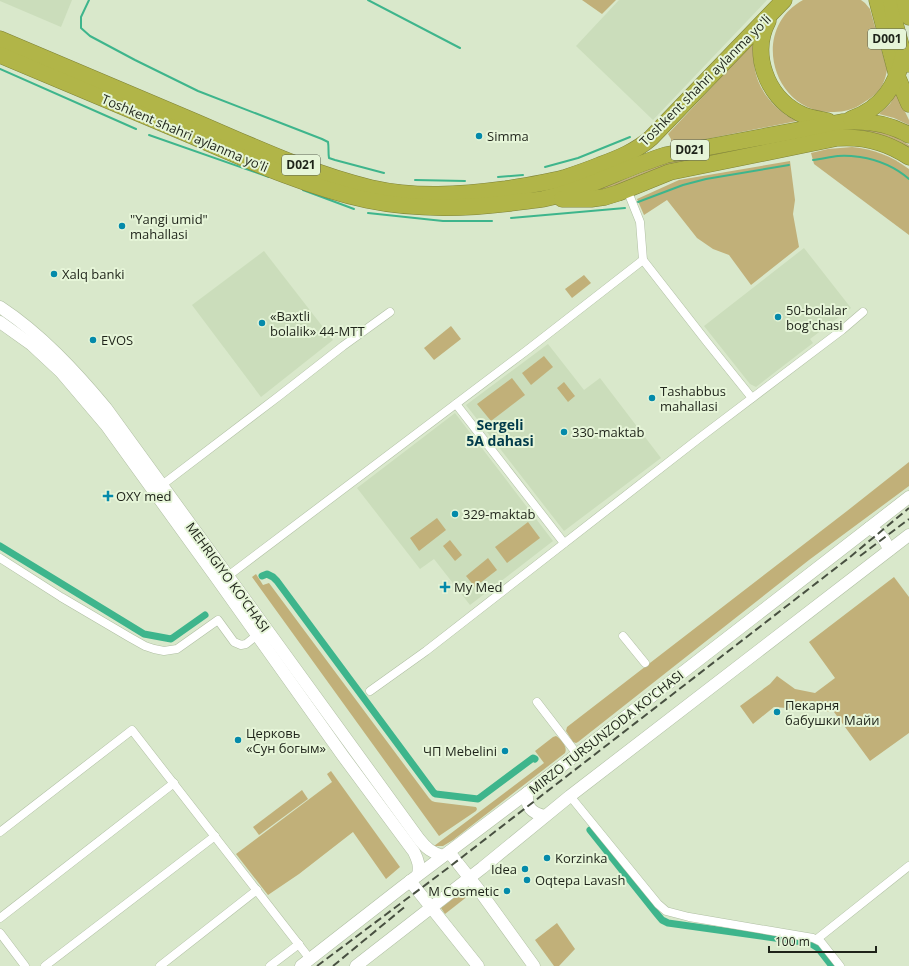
<svg xmlns="http://www.w3.org/2000/svg" width="909" height="966" viewBox="0 0 909 966" font-family="'Open Sans',sans-serif">
	<style>
		.built { fill: #cbddbb }
		.green { fill: #c1b079 }
		.lines { fill: none; stroke-linecap: round; stroke-linejoin: round }
		.stream { stroke: #3eb58c; stroke-width: 2 }
		.canal { stroke: #3eb58c; stroke-width: 7 }
		.street-casing { stroke: #b0bfa3; stroke-width: 9 }
		.secondary-casing { stroke: #b0bfa3; stroke-width: 13 }
		.highway-casing { stroke: #7e8238; stroke-width: 17 }
		.street { stroke: #fff; stroke-width: 8 }
		.secondary { stroke: #fff; stroke-width: 12 }
		.highway { stroke: #b1b548; stroke-width: 16 }
		.rail { stroke: #485041; stroke-width: 2; stroke-dasharray: 8 4; stroke-linecap: butt }
		.poi-dot { fill: #048aaa; stroke: #e6f5d8; stroke-width: 1.5 }
		.labels { text-anchor: middle; stroke-width: 4; stroke-linejoin: round; paint-order: stroke }
		.shield { fill: #e6f5d8; stroke: #5a6252; stroke-width: 1 }
		.shield-label { font-size: 12px; font-weight: bold; fill: #1e2319 }
		.street-label { font-size: 13px; fill: #1e2319; stroke: #e6f5d8 }
		.poi-label { font-size: 13px; fill: #1e2319; stroke: #e6f5d8; text-anchor: start }
		.neighbourhood-label { font-size: 14px; font-weight: bold; fill: #003a4a; stroke: #e6f5d8 }
	</style>
	<rect width="100%" height="100%" fill="#d9e8cb"/>
	<g class="built">
		<path d="M0,0H72L61,27L0,1Z"/>
		<path d="M619,0H767L653,120L576,46Z"/>
		<path d="M804,248L851,308L810,339L813,343L756,387L750,384L704,326Z"/>
		<path d="M264,251L333,340L261,397L192,305Z"/>
		<path d="M548,344L584,390L600,378L661,458L564,531L466,405Z"/>
		<path d="M455,413L553,541L470,605L434,559L420,569L357,488Z"/>
	</g>
	<g class="green">
		<path d="M582,0H616L602,14Z"/>
		<path d="M803,0H861L865,3L870,9L887,70C884,87 878,94 863,103C855,109 844,112 834,112C774,115 748,30 803,0Z"/>
		<path d="M754,42C753,51 753,60 755,70C759,92 777,112 797,121L671,146V139L668,134Z"/>
		<path d="M896,93L909,120V125L894,118L879,114L890,104Z"/>
		<path d="M843,128L876,131L892,135L909,145V151L883,138L643,178L584,195L641,173L662,164Z"/>
		<path d="M852,147C874,149 891,156 909,169V235L814,164L811,153L828,149Z"/>
		<path d="M790,161L795,200L793,214L799,247L751,285L729,255L713,249L697,238L667,200L644,215L637,199L679,180Z"/>
		<path d="M584,275L591,283L572,298L565,289Z"/>
		<path d="M451,326L461,339L434,360L424,348Z"/>
		<path d="M544,356L553,367L531,385L522,373Z"/>
		<path d="M512,378L525,395L491,421L477,404Z"/>
		<path d="M564,382L575,396L568,402L557,388Z"/>
		<path d="M909,462V486L809,560L578,742L576,743L573,742L566,731L567,727L847,511Z"/>
		<path d="M437,518L446,530L419,551L410,538Z"/>
		<path d="M528,522L540,538L507,563L495,547Z"/>
		<path d="M450,540L462,555L455,561L443,546Z"/>
		<path d="M488,558L497,570L475,587L466,576Z"/>
		<path d="M256,574L263,585L269,583L429,798L432,801L435,802L476,807L477,809L476,811L439,836L252,577Z"/>
		<path d="M894,577L909,597V733L870,761L834,712L774,707L753,724L740,706L770,684L777,676L795,689L815,693L835,678L809,642Z"/>
		<path d="M556,736C561,739 568,747 565,753L453,840L443,846H434L544,763L535,751L553,737Z"/>
		<path d="M331,771L400,867L386,879L353,832L299,874L268,895L236,854L332,782L327,774Z"/>
		<path d="M302,790L308,799L259,835L253,827Z"/>
		<path d="M469,886L473,892L445,914L441,908Z"/>
		<path d="M557,923L575,949L559,966H554L535,940Z"/>
	</g>
	<g class="lines">
		<g class="stream">
			<path d="M89,0L81,17V28L90,36L135,60L198,91L322,139L328,142C329,148 328,152 329,158L335,160L384,173"/>
			<path d="M368,0L460,48"/>
			<path d="M0,69L136,129"/>
			<path d="M149,135L269,177"/>
			<path d="M813,160C821,159 830,157 838,156C846,155 853,156 860,157C879,160 894,166 909,179"/>
			<path d="M545,167L578,158L630,137"/>
			<path d="M498,177L523,175"/>
			<path d="M415,180L465,181"/>
			<path d="M303,190L354,209"/>
			<path d="M638,202L683,185L706,179L789,165"/>
			<path d="M368,213L443,221H492"/>
			<path d="M511,218L625,208"/>
		</g>
		<g class="canal">
			<path d="M0,546L144,634L171,639L205,615"/>
			<path d="M262,576L267,574L273,577L277,581L434,793L436,794L478,799L533,758L535,759"/>
			<path d="M590,830L657,914L662,920L668,923L810,943L818,948L832,966"/>
		</g>
		<g class="street-casing">
			<g id="street">
				<path d="M625,190L630,197L640,222L643,260L707,342L752,398"/>
				<path d="M456,404L564,543"/>
				<path d="M162,485L279,396L343,346L390,312"/>
				<path d="M0,558L61,597L129,637L145,646L154,649L164,651L177,649L218,620L234,642L241,645L246,644L257,635"/>
				<path d="M224,579L526,351L643,260"/>
				<path d="M623,636L645,663"/>
				<path d="M370,691L426,651L702,436L842,330L863,312"/>
				<path d="M537,702L577,754"/>
				<path d="M570,796L658,904L666,911L689,917L813,938L821,942L840,966"/>
				<path d="M0,832L132,730L310,959"/>
				<path d="M0,918L174,783"/>
				<path d="M0,933L25,966"/>
				<path d="M817,939L909,866"/>
				<path d="M45,966L215,836"/>
				<path d="M160,966L257,890"/>
				<path d="M270,966L299,944"/>
			</g>
		</g>
		<g class="secondary-casing">
			<g id="secondary">
				<path d="M0,307C41,334 75,371 106,408L419,839C426,848 432,853 443,856"/>
				<path d="M0,322L32,345L61,372L106,425L215,576L343,756L414,852C418,860 420,866 418,875"/>
				<path d="M869,528C880,533 885,539 889,550"/>
				<path d="M527,793C526,807 531,813 545,816"/>
				<path d="M449,852L479,890L534,966"/>
				<path d="M410,881L478,966"/>
				<path d="M301,966L401,888L527,793L909,497"/>
				<path d="M356,966L482,868L570,796L909,535"/>
			</g>
		</g>
		<g class="highway-casing">
			<g id="highway">
				<path d="M877,0L897,76L909,104"/>
				<path d="M891,0C894,22 899,43 908,64"/>
				<path d="M904,0L909,17"/>
				<path d="M768,21C751,53 766,96 799,113C808,118 818,119 828,121"/>
				<path d="M0,39C63,66 126,92 189,119C248,144 308,173 371,188C415,198 461,195 506,189C525,186 545,183 564,178C576,174 588,170 600,165C619,158 636,151 651,138L784,0"/>
				<path d="M0,55C62,81 123,107 185,133C243,158 306,187 367,200C415,210 463,209 511,203C522,201 532,201 543,199C586,190 624,168 666,155L842,122C866,120 888,123 909,135"/>
				<path d="M851,119C883,108 896,85 904,54"/>
				<path d="M562,199H591L605,197L618,193L670,172L837,138C863,136 887,142 909,157"/>
			</g>
		</g>
		<use href="#street" class="street"/>
		<use href="#secondary" class="secondary"/>
		<use href="#highway" class="highway"/>
		<g class="rail">
			<path d="M860,556L909,519"/>
			<path d="M317,966L448,868L850,557L909,508"/>
			<path d="M333,966L407,905"/>
		</g>
	</g>
	<g class="poi-dot">
		<circle cx="479" cy="136" r="4"/>
		<circle cx="122" cy="226" r="4"/>
		<circle cx="54" cy="274" r="4"/>
		<circle cx="778" cy="317" r="4"/>
		<circle cx="262" cy="323" r="4"/>
		<circle cx="93" cy="340" r="4"/>
		<circle cx="652" cy="398" r="4"/>
		<circle cx="564" cy="432" r="4"/>
		<path d="M106 490h4v4h4v4h-4v4h-4v-4h-4v-4h4z"/>
		<circle cx="455" cy="514" r="4"/>
		<path d="M443 581h4v4h4v4h-4v4h-4v-4h-4v-4h4z"/>
		<circle cx="777" cy="712" r="4"/>
		<circle cx="238" cy="740" r="4"/>
		<circle cx="505" cy="751" r="4"/>
		<circle cx="547" cy="858" r="4"/>
		<circle cx="525" cy="869" r="4"/>
		<circle cx="527" cy="880" r="4"/>
		<circle cx="507" cy="891" r="4"/>
	</g>
	<g class="labels">
		<g class="shield">
			<rect x="868" y="29" width="38" height="20" rx="3"/>
			<rect x="671" y="140" width="38" height="20" rx="3"/>
			<rect x="282" y="155" width="38" height="20" rx="3"/>
		</g>
		<g class="shield-label">
			<text x="887" y="43">D001</text>
			<text x="690" y="154">D021</text>
			<text x="301" y="169">D021</text>
		</g>
		<g class="street-label">
			<text transform="translate(705 80) rotate(-45)" y="5">Toshkent shahri aylanma yoʻli</text>
			<text transform="translate(185 133) rotate(23)" y="5">Toshkent shahri aylanma yoʻli</text>
			<text transform="translate(228 577) rotate(54)" y="5">MEHRIGIYO KO'CHASI</text>
			<text transform="translate(606 732) rotate(-38)" y="5">MIRZO TURSUNZODA KO'CHASI</text>
		</g>
		<g class="poi-label">
			<text x="487" y="141">Simma</text>
			<text x="130" y="224">"Yangi umid"<tspan x="130" dy="15">mahallasi</tspan></text>
			<text x="62" y="279">Xalq banki</text>
			<text x="786" y="315">50-bolalar<tspan x="786" dy="15">bog'chasi</tspan></text>
			<text x="270" y="321">«Baxtli<tspan x="270" dy="15">bolalik» 44-MTT</tspan></text>
			<text x="101" y="345">EVOS</text>
			<text x="660" y="396">Tashabbus<tspan x="660" dy="15">mahallasi</tspan></text>
			<text x="572" y="437">330-maktab</text>
			<text x="116" y="501">OXY med</text>
			<text x="463" y="519">329-maktab</text>
			<text x="454" y="592">My Med</text>
			<text x="785" y="710">Пекарня<tspan x="785" dy="15">бабушки Майи</tspan></text>
			<text x="246" y="738">Церковь<tspan x="246" dy="15">«Сун богым»</tspan></text>
			<text x="497" y="756" text-anchor="end">ЧП Mebelini</text>
			<text x="555" y="863">Korzinka</text>
			<text x="517" y="874" text-anchor="end">Idea</text>
			<text x="535" y="885">Oqtepa Lavash</text>
			<text x="499" y="896" text-anchor="end">M Cosmetic</text>
		</g>
		<g class="neighbourhood-label">
			<text x="500" y="430">Sergeli<tspan x="500" dy="16">5A dahasi</tspan></text>
		</g>
	</g>
	<path d="M769 946v6h107v-6" fill="none" stroke="#1e2319" stroke-width="2"/>
	<text x="775" y="946" font-size="12" fill="#1e2319" stroke="#e6f5d8" stroke-width="3" paint-order="stroke">100 m</text>
</svg>
